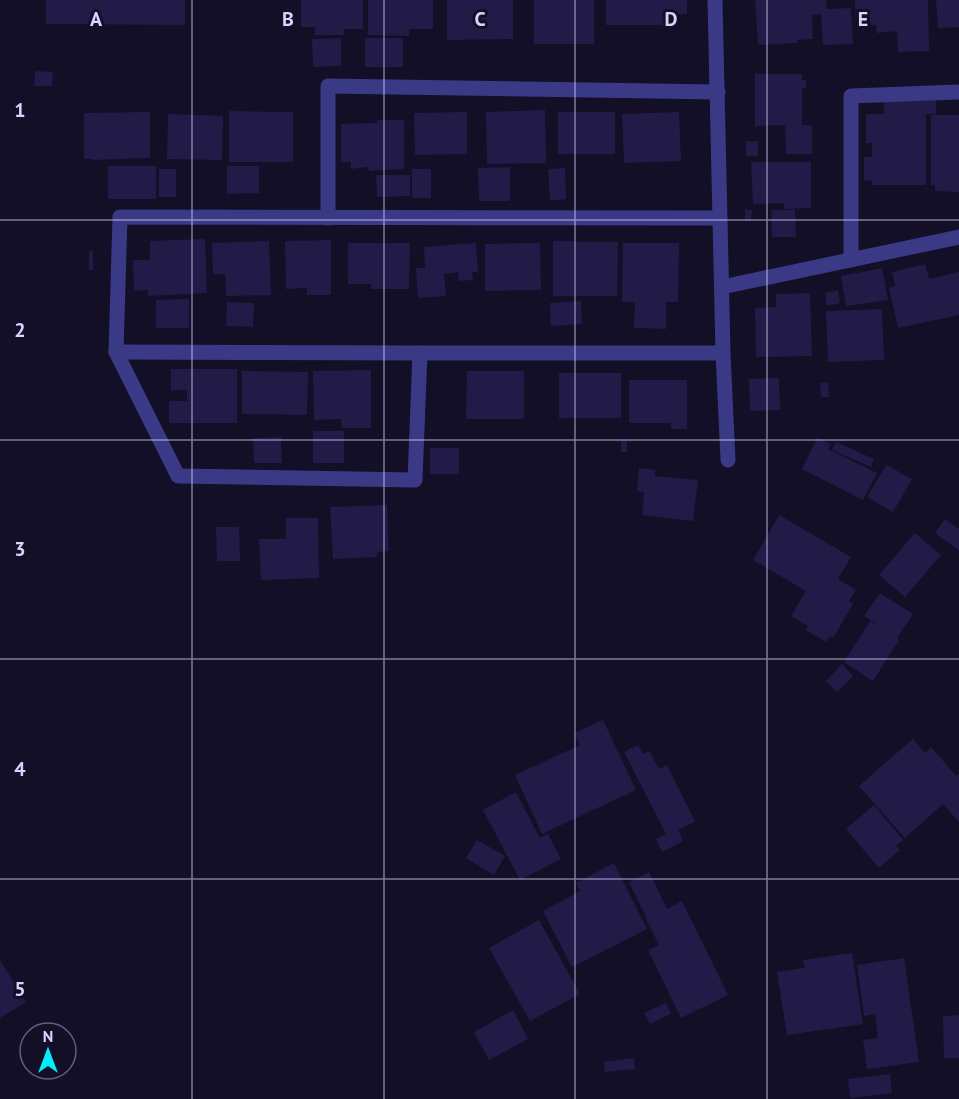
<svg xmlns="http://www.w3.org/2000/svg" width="959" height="1099" viewBox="0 0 959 1099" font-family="'PT Sans',sans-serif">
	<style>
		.building { fill: #231b47 }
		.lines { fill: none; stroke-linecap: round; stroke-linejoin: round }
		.street { stroke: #3a3986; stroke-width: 15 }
		.grid { fill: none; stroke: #d8d4ff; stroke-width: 1.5; stroke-opacity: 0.55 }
		.grid-label { font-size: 20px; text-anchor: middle; font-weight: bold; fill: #d8d4ff; stroke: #120f26; stroke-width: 6; stroke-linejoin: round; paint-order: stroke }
	</style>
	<rect width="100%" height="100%" fill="#120f26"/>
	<g class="building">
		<path d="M46,0H185V25L46,24Z"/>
		<path d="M301,0H363V29H344V35H315V27H301Z"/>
		<path d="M368,0H433V29H409V36L368,35Z"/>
		<path d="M447,0H513V39L447,40Z"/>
		<rect x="534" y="0" width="60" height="44"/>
		<path d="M606,0H687V14L672,15V25H606Z"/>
		<path d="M755,0H826L827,9L851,8L853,44L823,45L821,14L812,15L813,39L797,40V43L758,45Z"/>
		<path d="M855,0H928L929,51L898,52L897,31L877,33L876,25H856Z"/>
		<path d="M936,0H959V27L938,28Z"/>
		<path d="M341,38V66L313,67L312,39Z"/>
		<rect x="365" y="38" width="38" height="29"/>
		<path d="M35,71L53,72L52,86H34Z"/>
		<path d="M755,74H802V80H806V88H802V125H812V154H786L785,125L755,126Z"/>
		<path d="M936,100V114H926V185H872V180L864,181V157H872V143H866V114H884V101Z"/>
		<path d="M545,110L546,163L487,164L486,112Z"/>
		<path d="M229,111L293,112V162H229Z"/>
		<path d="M150,112V158L92,160V159H84V113Z"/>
		<path d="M467,112V154L415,155L414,113Z"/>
		<rect x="558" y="112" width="57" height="42"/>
		<path d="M679,112L681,161L624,163L622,114Z"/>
		<path d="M168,114L223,116L222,160L167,159Z"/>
		<path d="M931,115H959V192L935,191V185H931Z"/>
		<path d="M377,120H404V169L369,171L368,167L351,169V162H341V124L377,123Z"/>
		<rect x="746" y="141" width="12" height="15"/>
		<path d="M751,162H811V208L784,209V203L753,204Z"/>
		<rect x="108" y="166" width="48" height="33"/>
		<path d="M227,166H259V193L227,194Z"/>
		<path d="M510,167V201H479L478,168Z"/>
		<path d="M565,168L566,199L550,201L548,169Z"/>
		<rect x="159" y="169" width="17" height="28"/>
		<rect x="412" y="169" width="19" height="29"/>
		<path d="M376,175H410V196L377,197Z"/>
		<path d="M745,209L752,210L751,221H745Z"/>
		<path d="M771,210H795L796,237H772Z"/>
		<path d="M205,239L207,293L148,296V290L134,291L133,260H150V241Z"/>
		<path d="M331,240V295H307V288L286,289L285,241Z"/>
		<path d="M269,241L271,295L226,296L225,274H213L212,243Z"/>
		<path d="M553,241L618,242L617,296H553Z"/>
		<path d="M348,243H410L409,289H371V284H348Z"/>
		<path d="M476,243L478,272H472L473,280L459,281L458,272L444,274L446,296L418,298L416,268H425L424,247Z"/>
		<path d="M540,243L541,290L485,291V244Z"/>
		<path d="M623,243H679L678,302H666V329L634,328L635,302H622Z"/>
		<rect x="89" y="251" width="4" height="19"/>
		<path d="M925,264L929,279L959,272V315L898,328L889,288L895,286L892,272Z"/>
		<path d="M882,268L888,300L846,306L841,276Z"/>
		<path d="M838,290L840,303L827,306L825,293Z"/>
		<path d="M810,293L812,356L756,357L755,308L776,307V294Z"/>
		<path d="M189,299V328H156V300Z"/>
		<path d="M581,301L582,324L551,326L550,303Z"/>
		<path d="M227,302L254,303L253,327L226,326Z"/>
		<path d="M882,309L884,360L828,362L826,311Z"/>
		<path d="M171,369H237V423H169V401H187V390H171Z"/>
		<path d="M371,370V428H342L341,419L314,420L313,371Z"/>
		<path d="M242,371L308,372L307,415L242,414Z"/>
		<path d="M467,371H524V419H466Z"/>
		<rect x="559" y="373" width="62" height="45"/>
		<path d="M779,378L780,410L750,411L749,379Z"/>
		<path d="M629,380H687V429H671V423H629Z"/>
		<path d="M828,382L829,397H821L820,383Z"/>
		<rect x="313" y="431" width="31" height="32"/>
		<path d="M281,437L282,463H254L253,438Z"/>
		<path d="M817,438L831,444L828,449L877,473L863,500L802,469Z"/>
		<rect x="621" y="441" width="6" height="11"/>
		<path d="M836,442L874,459L871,467L832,450Z"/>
		<rect x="430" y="448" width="29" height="26"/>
		<path d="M886,465L912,479L893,512L867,497Z"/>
		<path d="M639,468L656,470L654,476L698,480L693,521L642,515L644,492L637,491Z"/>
		<path d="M387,505L389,551L377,552V557L333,559L330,507Z"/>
		<path d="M779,515L851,557L838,579L856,590L849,601L853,604L833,638L830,636L826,642L806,630L808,626L791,616L806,591L753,560Z"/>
		<path d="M286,518H318L319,578L261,580L259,539H286Z"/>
		<path d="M945,519L959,529V550L935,533Z"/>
		<path d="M216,527H239L240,561H217Z"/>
		<path d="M915,533L941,555L905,597L879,575Z"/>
		<path d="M880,593L913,614L897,638L899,640L873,681L844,662L870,621L883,628L864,616Z"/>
		<path d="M842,664L853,676L837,692L826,681Z"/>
		<path d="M603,720L636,790L542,834L515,775L580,745L574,733Z"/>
		<path d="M913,739L925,753L931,747L956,776L959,774V822L943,804L905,838L859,786Z"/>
		<path d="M638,745L643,754L649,751L659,769L667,765L695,822L678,830L683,841L662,852L656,839L666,834L624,752Z"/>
		<path d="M516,792L540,838L548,834L561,859L520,880L483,810Z"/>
		<path d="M874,805L903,840L896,846L900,850L879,868L846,829Z"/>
		<path d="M477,840L505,856L494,875L466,858Z"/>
		<path d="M614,863L647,929L572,967L543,911L580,891L576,883Z"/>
		<path d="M649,872L667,909L682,901L728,995L681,1018L648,950L659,945L646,919H647L629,882Z"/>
		<path d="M539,920L580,994L530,1021L489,948Z"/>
		<path d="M852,953L863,1024L787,1035L777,972L805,968L803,960Z"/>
		<path d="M904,958L919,1062L867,1069L863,1040L878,1038L875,1014L864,1016L857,965Z"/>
		<path d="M0,960L26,1002L0,1018Z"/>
		<path d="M666,1003L671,1014L650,1024L644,1013Z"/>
		<path d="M513,1010L528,1039L489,1060L474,1032Z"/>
		<path d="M959,1015V1058H944L943,1016Z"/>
		<path d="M634,1058L635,1069L605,1072L604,1062Z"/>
		<path d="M890,1074L892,1093L850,1098L848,1079Z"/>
	</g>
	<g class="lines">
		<g class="street">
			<path d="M715,0L723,353L728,460"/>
			<path d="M328,218V86L718,92"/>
			<path d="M720,218L120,217L116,352L178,476L415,480L420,353H723"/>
			<path d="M851,260V96L959,92"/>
			<path d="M722,287L959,237"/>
			<path d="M116,352L420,353"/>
		</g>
	</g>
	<path class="grid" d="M192,0V1099M384,0V1099M575,0V1099M767,0V1099M0,220H959M0,440H959M0,659H959M0,879H959"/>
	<g class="grid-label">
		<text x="96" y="26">A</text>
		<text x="288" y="26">B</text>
		<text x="480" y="26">C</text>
		<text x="671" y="26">D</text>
		<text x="863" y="26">E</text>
		<text x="20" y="117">1</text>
		<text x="20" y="337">2</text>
		<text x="20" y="556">3</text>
		<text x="20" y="776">4</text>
		<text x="20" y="996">5</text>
	</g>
	<g transform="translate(48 1051)"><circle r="28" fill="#120f26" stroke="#615e7d" stroke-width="1.5"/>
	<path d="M0-4.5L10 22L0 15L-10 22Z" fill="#00ecff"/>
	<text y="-9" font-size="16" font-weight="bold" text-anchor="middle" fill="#d8d4ff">N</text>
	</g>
</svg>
